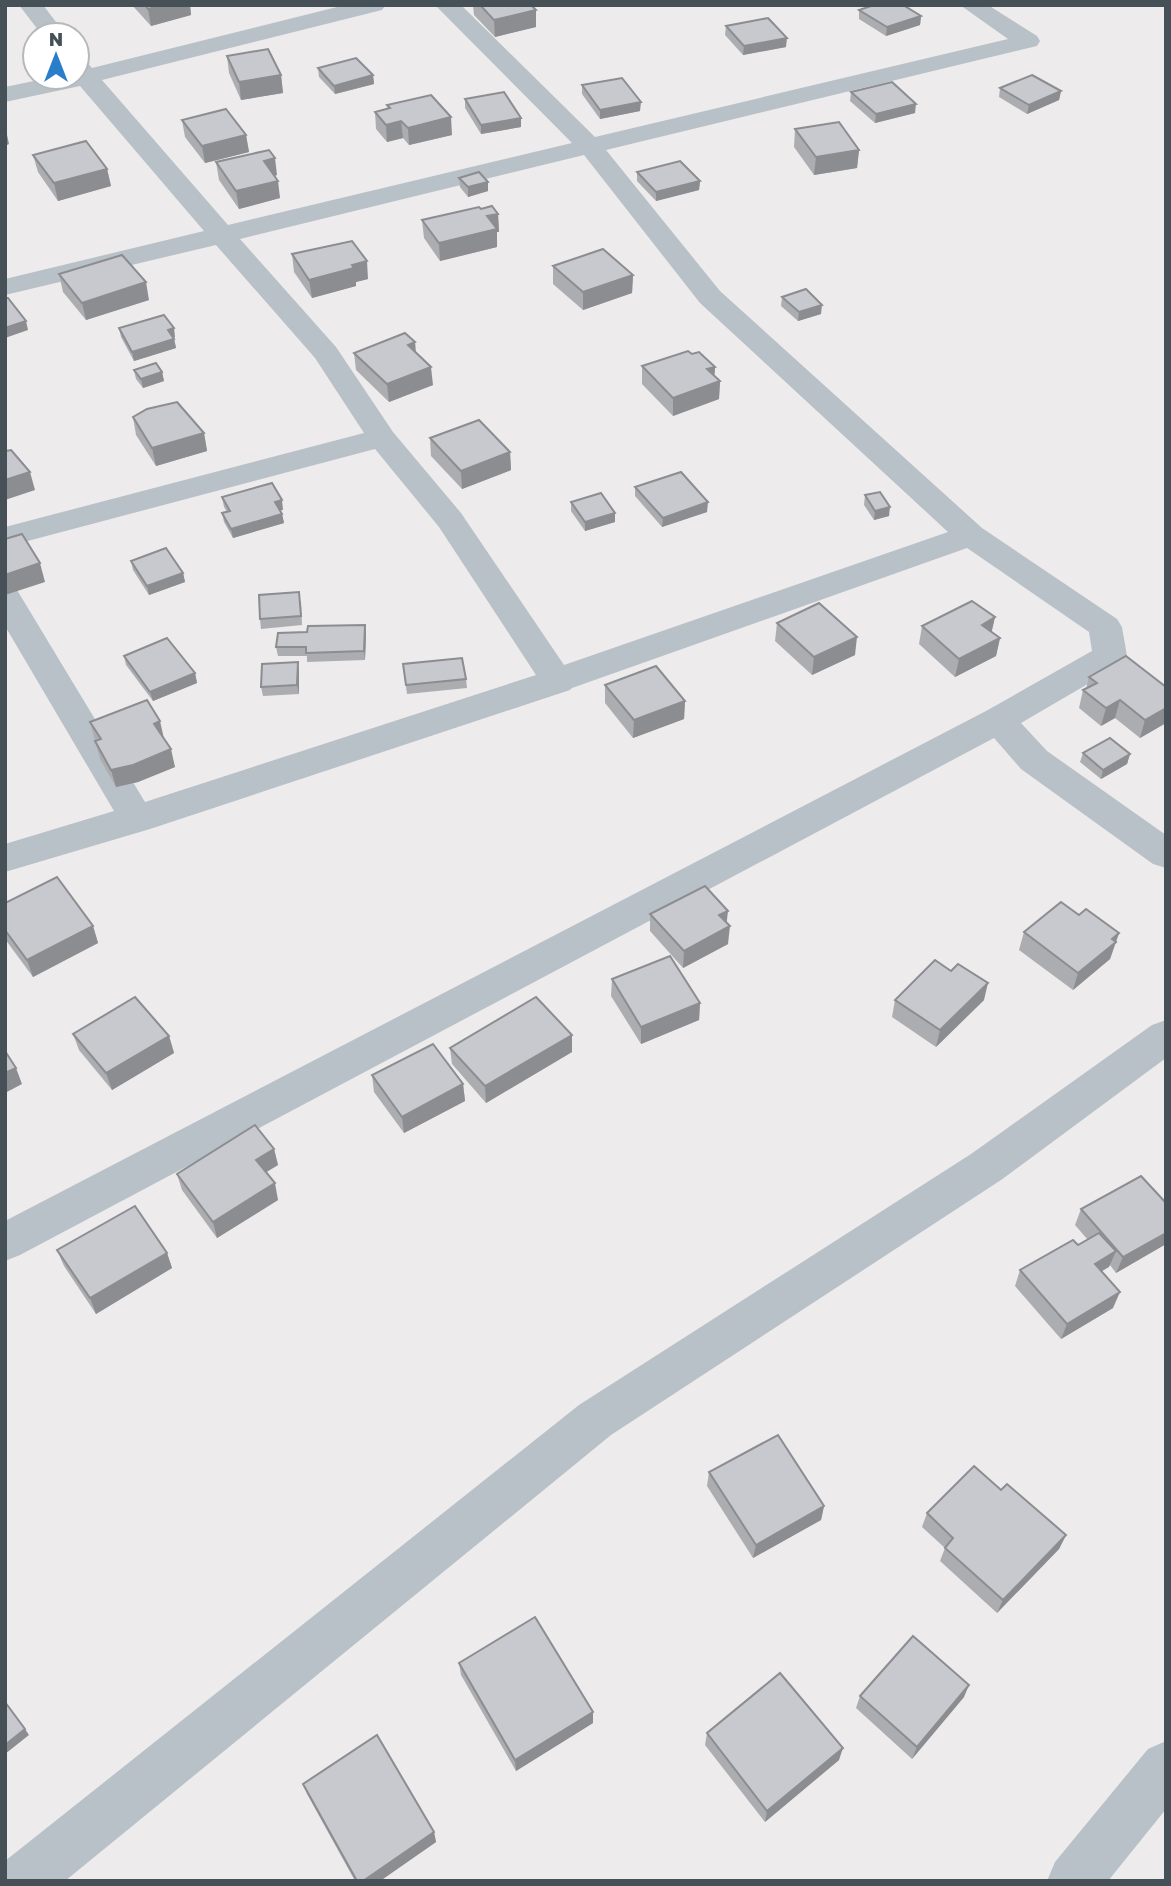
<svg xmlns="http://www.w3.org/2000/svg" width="1171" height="1886" viewBox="0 0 1171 1886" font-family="'Golos Text',sans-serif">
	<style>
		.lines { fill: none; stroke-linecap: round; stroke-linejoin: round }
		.street { fill: #b8c1c7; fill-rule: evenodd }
		.wall { fill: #abadb1 }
		.shaded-wall { fill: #8b8d90 }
		.building { fill: #c7c9ce; stroke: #8b8d90; stroke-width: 2 }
	</style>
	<rect width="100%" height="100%" fill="#eeebec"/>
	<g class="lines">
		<g class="street">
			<path d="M19,5H43L66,35H42Z"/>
			<path d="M345,5H386L382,10L102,80L228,225L572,143L435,5H461L595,137L1008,39L960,5H988L1037,36L1040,41L1037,46L606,150L720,291L982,528L1117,619L1122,627L1127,656L1122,664L1021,723L1047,751L1166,835V868L1153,864L1021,769L994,738L20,1255L5,1261V1221L986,711L1092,651L1089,632L967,548L572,688L570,690L150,829L5,872V844L114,811L5,626V587L17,590L145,802L536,675L439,527L375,449L5,547V527L364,433L315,358L216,245L5,295V279L204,231L80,86L5,102V87L53,77H77V59L86,61L92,68ZM584,155L700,303L948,532L564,665L461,513L393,432L336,347L240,239Z"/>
			<path d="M1166,1020V1058L1001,1180L611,1435L65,1881H5V1861L579,1405L971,1154L1152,1025Z"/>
			<path d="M1166,1741V1809L1108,1881H1047L1055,1862L1148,1749Z"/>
		</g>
	</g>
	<g class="wall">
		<path d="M132,5H190L191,15L151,26Z"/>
		<path d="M473,5H531L536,27L495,37L474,15Z"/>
		<path d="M859,10L921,16L920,25L886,36L859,19Z"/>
		<path d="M726,26L786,47L743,55L725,35Z"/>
		<path d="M227,56L281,75L283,93L241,100L229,73Z"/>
		<path d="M318,68L373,75L374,84L335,94L319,77Z"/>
		<path d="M582,85L640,111L600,119L582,94Z"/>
		<path d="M1000,88L1061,91L1059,100L1027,114L999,97Z"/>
		<path d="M851,92L915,113L875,123L850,101Z"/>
		<path d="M465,99L521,118V127L481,134L465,108Z"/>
		<path d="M387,105L452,135L409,145L403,138L387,142L376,129L375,112L388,109Z"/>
		<path d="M182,120L246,135L249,152L205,163L185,137Z"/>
		<path d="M795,129L859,150L857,168L814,175L794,147Z"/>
		<path d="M33,155L107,169L111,186L58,201L38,172Z"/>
		<path d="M216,162L277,175L275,176L280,198L239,209L219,180Z"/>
		<path d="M637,172L700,181L699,190L656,201L637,181Z"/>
		<path d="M459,178L488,182V191L468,197L460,187Z"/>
		<path d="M481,209L498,214L499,232H497V247L440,261L424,238L422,220Z"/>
		<path d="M292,254L368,279L356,282V286L312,298L294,272Z"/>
		<path d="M553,266L633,275L632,293L583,310L553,284Z"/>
		<path d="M59,274L149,300L86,320L63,292Z"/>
		<path d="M782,297L821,314L798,321L781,306Z"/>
		<path d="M119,328L175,337L174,338L176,348L134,361L121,337Z"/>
		<path d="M415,342L416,353L433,385L389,402L356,370L354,353Z"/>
		<path d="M692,354L715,367L714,376L720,381L719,399L673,416L642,384V366Z"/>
		<path d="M134,370L162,372L164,381L143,388L136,379Z"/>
		<path d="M133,417L204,433L207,451L156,466L136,435Z"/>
		<path d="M430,438L510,452L511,470L462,489L431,456Z"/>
		<path d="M635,487L707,512L662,527L635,496Z"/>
		<path d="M865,495L889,516L874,520L864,505Z"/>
		<path d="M222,497L283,510H280L282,514L284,523L233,538L224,522L222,513L227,512L224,507Z"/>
		<path d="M571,502L615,513V522L585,531L571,511Z"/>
		<path d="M131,561L183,573L185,582L149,595L133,570Z"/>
		<path d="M301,601L302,625L261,629L260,619Z"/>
		<path d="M995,617L991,632L1000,638L996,656L955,677L919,644L922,626Z"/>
		<path d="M777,623L855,655L812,675L775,641Z"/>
		<path d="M365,625L366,634L365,660L307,662V656H278L276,647L307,632Z"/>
		<path d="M124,656L195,673L197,683L153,701L126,665Z"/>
		<path d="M403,664L466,679L467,688L407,694Z"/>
		<path d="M299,671V694L263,696L261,687Z"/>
		<path d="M1089,677L1166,687V723L1140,738L1115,718L1101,726L1079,708L1083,690L1086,689Z"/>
		<path d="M605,685L685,701L684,719L633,738L605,703Z"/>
		<path d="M90,722L164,739L175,767L138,782L116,787L100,759Z"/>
		<path d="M1083,753L1130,754L1127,764L1101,779L1080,762Z"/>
		<path d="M5,903L93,926L98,943L33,977L5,939Z"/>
		<path d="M650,914L727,923L728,944L683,968L650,931Z"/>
		<path d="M1079,915L1119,933L1110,959L1073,990L1019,950L1024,932Z"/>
		<path d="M951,971L984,1000L936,1047L892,1017L895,1000Z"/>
		<path d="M612,979L700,1003L699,1020L641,1044L611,996Z"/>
		<path d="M73,1034L169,1036L174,1053L112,1090L79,1050Z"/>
		<path d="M572,1035V1052L486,1103L452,1064L450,1048Z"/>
		<path d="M372,1075L463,1084L465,1101L404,1133L374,1092Z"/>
		<path d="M274,1149L278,1165L266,1172L278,1200L217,1238L182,1190L177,1174Z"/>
		<path d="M1166,1203V1244L1116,1273L1110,1265L1102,1271L1113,1308L1061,1339L1015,1286L1020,1270L1078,1245L1088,1240L1075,1225L1081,1209Z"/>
		<path d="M57,1250L167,1253L172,1268L96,1314L64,1266Z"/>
		<path d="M709,1472L824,1506L821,1520L753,1558L707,1486Z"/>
		<path d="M927,1513L1066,1535L1059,1549L997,1613L940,1561L945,1548L922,1527Z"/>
		<path d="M459,1663L593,1712V1723L516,1771L461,1675Z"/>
		<path d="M860,1696L964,1697L912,1759L856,1708Z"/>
		<path d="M707,1733L839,1760L765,1822L705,1745Z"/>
		<path d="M303,1784L434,1832L436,1842L380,1881H355L307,1794Z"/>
	</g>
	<g class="shaded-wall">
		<path d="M162,5H190L191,15L151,26L148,9Z"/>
		<path d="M536,10V27L495,37L494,20Z"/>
		<path d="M921,16L920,25L886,36L887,27Z"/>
		<path d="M787,38L786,47L743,55L744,46Z"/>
		<path d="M281,75L283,93L241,100L239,82Z"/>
		<path d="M373,75L374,84L335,94L334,86Z"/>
		<path d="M1061,91L1059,100L1027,114L1029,105Z"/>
		<path d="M641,102L640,111L600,119V110Z"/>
		<path d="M916,104L915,113L875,123L876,114Z"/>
		<path d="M451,117L452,135L409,145L408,128Z"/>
		<path d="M521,118V127L481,134V125Z"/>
		<path d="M401,121L403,138L387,142L386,125Z"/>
		<path d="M7,135L9,144L5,146V136Z"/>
		<path d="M246,135L249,152L205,163L202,146Z"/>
		<path d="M859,150L857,168L814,175L816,157Z"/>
		<path d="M275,158L277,175L266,178L264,161Z"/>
		<path d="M107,169L111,186L58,201L54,183Z"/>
		<path d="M278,181L280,198L239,209L236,191Z"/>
		<path d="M700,181L699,190L656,201V192Z"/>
		<path d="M488,182V191L468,197V187Z"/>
		<path d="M498,214L499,232H497V247L440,261L439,243L487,216Z"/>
		<path d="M367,261L368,279L356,282V286L312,298L309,280L352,265Z"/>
		<path d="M633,275L632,293L583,310V292Z"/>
		<path d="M146,282L149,300L86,320L82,303Z"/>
		<path d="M822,305L821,314L798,321L799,312Z"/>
		<path d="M26,321L28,330L5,338V328Z"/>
		<path d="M174,328L175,337L170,339L168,330Z"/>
		<path d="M174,339L176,348L134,361L132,352Z"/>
		<path d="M415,342L416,360L408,345Z"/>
		<path d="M431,367L433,385L389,402L387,384Z"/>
		<path d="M715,367L714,384L720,381L719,399L673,416V398L707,369Z"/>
		<path d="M162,372L164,381L143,388L141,379Z"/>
		<path d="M204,433L207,451L156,466L152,448Z"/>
		<path d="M510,452L511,470L462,489L461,471Z"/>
		<path d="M30,472L35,490L5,500V480Z"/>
		<path d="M282,500L283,510L276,511L275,502Z"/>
		<path d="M708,502L707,512L662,527L663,518Z"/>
		<path d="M890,507L889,516L874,520L875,511Z"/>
		<path d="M615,513V522L585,531V522Z"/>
		<path d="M282,514L284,523L233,538L231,529Z"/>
		<path d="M40,563L45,582L5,595V575Z"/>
		<path d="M183,573L185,582L149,595L147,586Z"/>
		<path d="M995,617L991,635L982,625Z"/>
		<path d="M365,625L366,634L365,660L364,651Z"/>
		<path d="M857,637L855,655L812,675L814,657Z"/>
		<path d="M1000,638L996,656L955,677L959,659Z"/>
		<path d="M298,662L299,671V694L297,685Z"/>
		<path d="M195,673L197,683L153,701L150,692Z"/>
		<path d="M1120,700L1115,718L1101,726L1106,708Z"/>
		<path d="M685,701L684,719L633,738L634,720Z"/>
		<path d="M1166,708V723L1140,738L1145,720Z"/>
		<path d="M160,721L164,739L154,724Z"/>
		<path d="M171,749L175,767L138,782L116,787L111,770Z"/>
		<path d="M1130,754L1127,764L1101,779L1103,770Z"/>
		<path d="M728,911L726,928L719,915Z"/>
		<path d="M93,926L98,943L33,977L27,960Z"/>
		<path d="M730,926L728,944L683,968L684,951Z"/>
		<path d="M1119,933L1110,959L1073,990L1078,973Z"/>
		<path d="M988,983L984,1000L936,1047L940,1030Z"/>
		<path d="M700,1003L699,1020L641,1044V1027Z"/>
		<path d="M572,1035V1052L486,1103L485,1086Z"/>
		<path d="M169,1036L174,1053L112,1090L106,1073Z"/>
		<path d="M16,1068L22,1084L5,1093V1073Z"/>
		<path d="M463,1084L465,1101L404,1133L402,1117Z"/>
		<path d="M274,1149L278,1165L260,1176L256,1160Z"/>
		<path d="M275,1183L278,1200L217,1238L213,1222Z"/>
		<path d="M1166,1233V1244L1116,1273L1123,1257Z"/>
		<path d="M1116,1251L1109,1267L1088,1279L1095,1264Z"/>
		<path d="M167,1253L172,1268L96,1314L90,1298Z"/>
		<path d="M1120,1292L1113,1308L1061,1339L1067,1324Z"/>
		<path d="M824,1506L821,1520L753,1558L756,1545Z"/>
		<path d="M1066,1535L1059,1549L997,1613L1003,1600Z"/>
		<path d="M969,1685L964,1697L912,1759L917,1747Z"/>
		<path d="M593,1712V1723L516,1771L515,1760Z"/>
		<path d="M25,1729L29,1735L5,1754V1745Z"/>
		<path d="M843,1748L839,1760L765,1822L767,1811Z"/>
		<path d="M434,1832L436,1842L380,1881H363Z"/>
	</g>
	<g class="building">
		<path d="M145,5H162L148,9Z"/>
		<path d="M480,5H531L536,10L494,20Z"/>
		<path d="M874,5H903L921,16L887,27L859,10Z"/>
		<path d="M768,18L787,38L744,46L726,26Z"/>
		<path d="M268,49L281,75L239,82L227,56Z"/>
		<path d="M356,58L373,75L334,86L318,68Z"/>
		<path d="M1032,75L1061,91L1029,105L1000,88Z"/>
		<path d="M622,78L641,102L600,110L582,85Z"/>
		<path d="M892,82L916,104L876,114L851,92Z"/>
		<path d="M504,92L521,118L481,125L465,99Z"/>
		<path d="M431,95L451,117L408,128L401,121L386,125L375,112L390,108L387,105Z"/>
		<path d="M226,109L246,135L202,146L182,120Z"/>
		<path d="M839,122L859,150L816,157L795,129Z"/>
		<path d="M86,141L107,169L54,183L33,155Z"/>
		<path d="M269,150L275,158L264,161L278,181L236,191L216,162Z"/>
		<path d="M680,161L700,181L656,192L637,172Z"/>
		<path d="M479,172L488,182L468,187L459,178Z"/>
		<path d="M492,206L498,214L487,216L497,229L439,243L422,220L479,207L481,209Z"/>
		<path d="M352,241L367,261L352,265L354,268L309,280L292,254Z"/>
		<path d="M603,249L633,275L583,292L553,266Z"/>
		<path d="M122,255L146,282L82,303L59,274Z"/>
		<path d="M806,289L822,305L799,312L782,297Z"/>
		<path d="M5,298H8L26,321L5,328Z"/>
		<path d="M164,315L174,328L168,330L174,339L132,352L119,328Z"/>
		<path d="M405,333L415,342L408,345L431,367L387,384L354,353Z"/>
		<path d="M688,351L692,354L699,352L715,367L707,369L720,381L673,398L642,366Z"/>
		<path d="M156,363L162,372L141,379L134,370Z"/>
		<path d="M177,402L204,433L152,448L133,417L147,409Z"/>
		<path d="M479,420L510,452L461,471L430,438Z"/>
		<path d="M11,450L30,472L5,480V451Z"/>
		<path d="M681,472L708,502L663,518L635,487Z"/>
		<path d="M272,483L282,500L275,502L282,514L231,529L222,513L230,511L222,497Z"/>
		<path d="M880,492L890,507L875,511L865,495Z"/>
		<path d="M601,493L615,513L585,522L571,502Z"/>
		<path d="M22,534L40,563L5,575V539Z"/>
		<path d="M166,548L183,573L147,586L131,561Z"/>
		<path d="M299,592L301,616L260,619L259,595Z"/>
		<path d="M972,601L995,617L982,625L1000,638L959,659L922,626Z"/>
		<path d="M819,603L857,637L814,657L777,623Z"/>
		<path d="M365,625L364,651L306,653V647H276L278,633L307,632L308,626Z"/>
		<path d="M167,638L195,673L150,692L124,656Z"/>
		<path d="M1126,656L1166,687V708L1145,720L1120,700L1106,708L1083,690L1097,683L1089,677Z"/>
		<path d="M462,658L466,679L406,685L403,664Z"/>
		<path d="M298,662L297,685L261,687L262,664Z"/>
		<path d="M656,666L685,701L634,720L605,685Z"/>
		<path d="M147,700L160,721L154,724L171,749L133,765L111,770L95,741L101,739L90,722Z"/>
		<path d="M1110,738L1130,754L1103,770L1083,753Z"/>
		<path d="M57,877L93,926L27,960L5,930V903Z"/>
		<path d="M705,886L728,911L719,915L730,926L684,951L650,914Z"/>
		<path d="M1061,902L1079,915L1086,909L1119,933L1112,939L1116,942L1078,973L1024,932Z"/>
		<path d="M670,956L700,1003L641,1027L612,979Z"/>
		<path d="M935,960L951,971L958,964L988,983L940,1030L895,1000Z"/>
		<path d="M135,997L169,1036L106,1073L73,1034Z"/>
		<path d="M536,997L572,1035L485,1086L450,1048Z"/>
		<path d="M433,1044L463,1084L402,1117L372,1075Z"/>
		<path d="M5,1051L16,1068L5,1073Z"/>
		<path d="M255,1125L274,1149L256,1160L275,1183L213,1222L177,1174Z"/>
		<path d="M1141,1176L1166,1203V1233L1123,1257L1081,1209Z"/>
		<path d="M135,1206L167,1253L90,1298L57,1250Z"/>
		<path d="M1099,1233L1116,1251L1095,1264L1120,1292L1067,1324L1020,1270L1073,1240L1078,1245Z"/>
		<path d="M778,1435L824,1506L756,1545L709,1472Z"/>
		<path d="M974,1466L1001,1490L1007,1484L1066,1535L1003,1600L945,1548L953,1538L927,1513Z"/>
		<path d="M535,1617L593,1712L515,1760L459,1663Z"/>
		<path d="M913,1636L969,1685L917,1747L860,1696Z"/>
		<path d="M780,1673L843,1748L767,1811L707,1733Z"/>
		<path d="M5,1702L25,1729L5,1745Z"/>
		<path d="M377,1735L434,1832L363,1881H357L303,1784Z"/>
	</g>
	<rect width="1171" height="1886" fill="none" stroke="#465057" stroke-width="14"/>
	<g transform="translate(56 56)"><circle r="33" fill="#ffffff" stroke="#b5b9bc" stroke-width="2"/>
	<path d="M0-5L12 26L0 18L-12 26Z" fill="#2a7dc9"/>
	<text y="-10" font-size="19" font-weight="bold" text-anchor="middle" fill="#465057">N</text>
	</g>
</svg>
